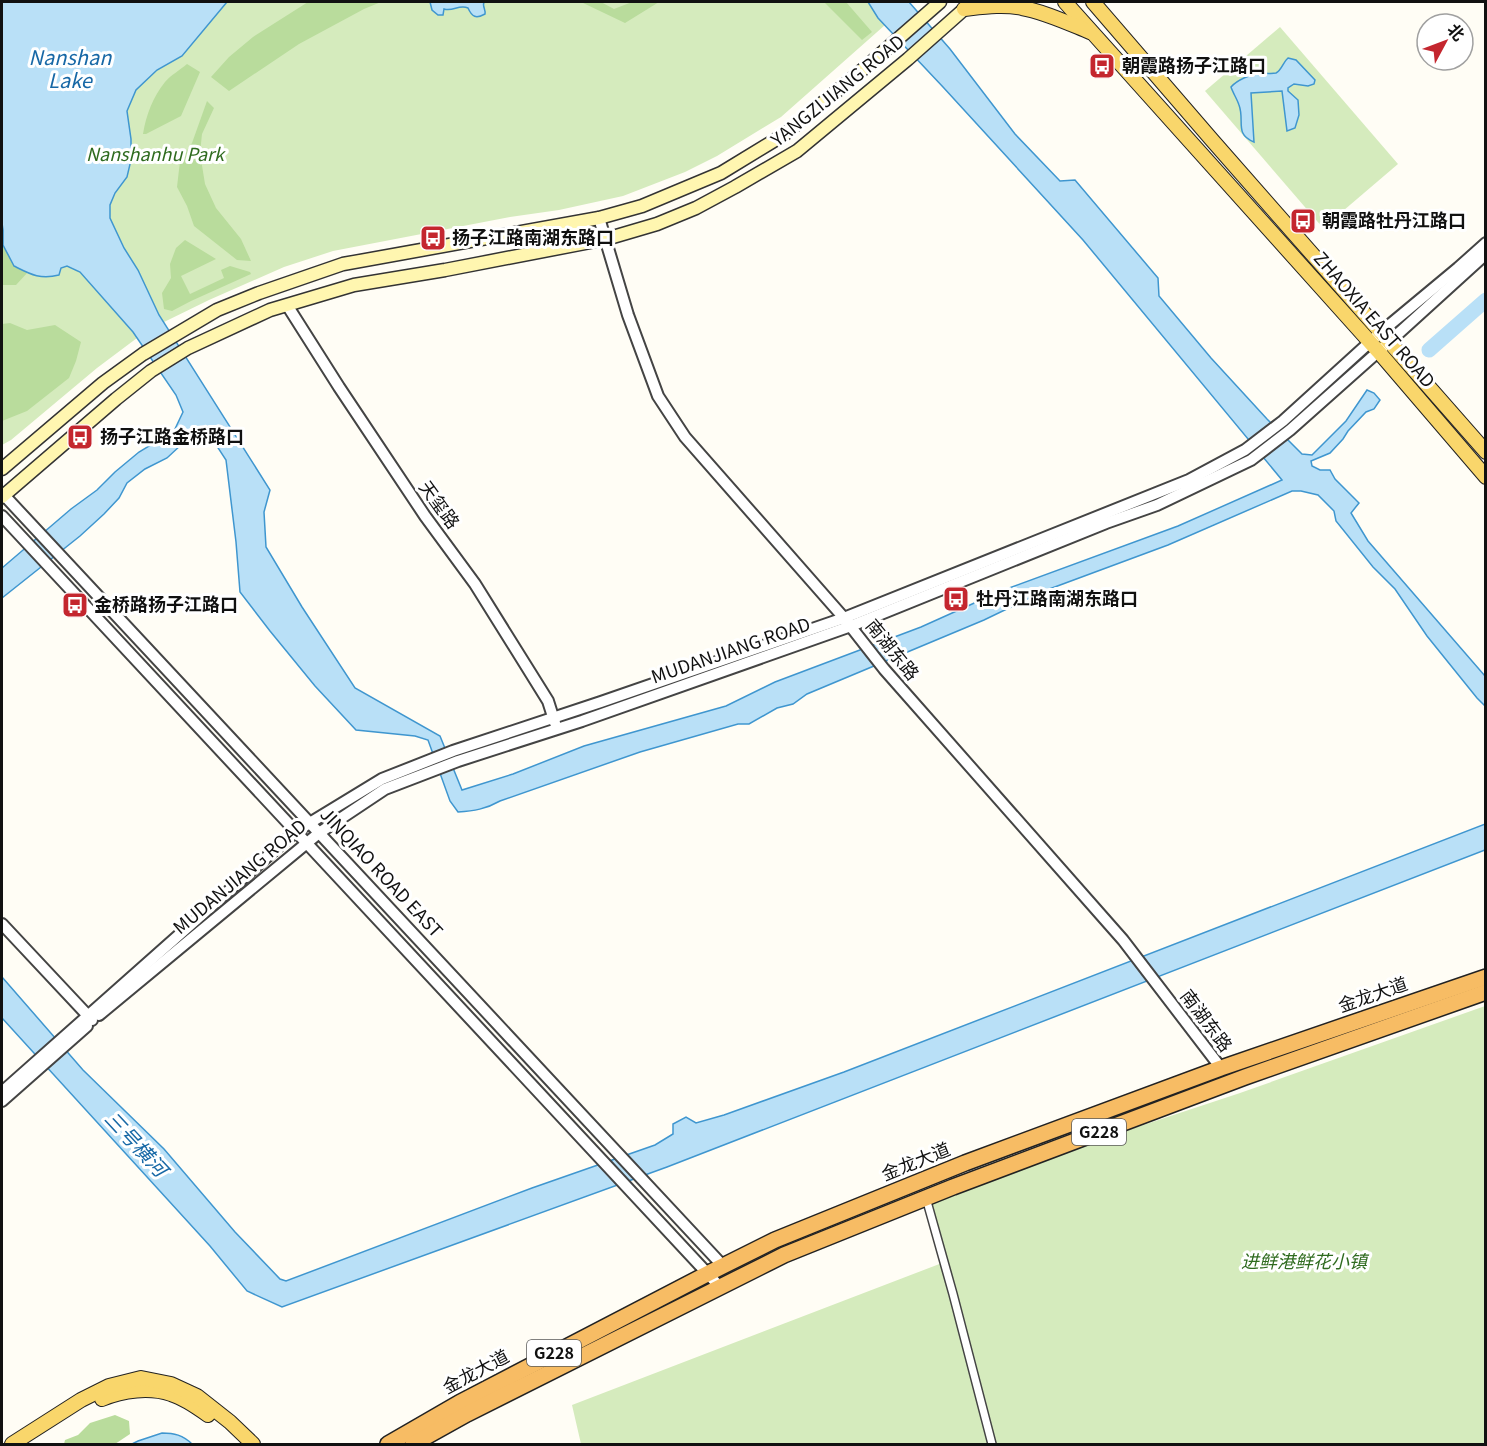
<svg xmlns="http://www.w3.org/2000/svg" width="1487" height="1446" viewBox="0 0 1487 1446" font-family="Georgia,'Noto Sans SC',serif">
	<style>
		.green { fill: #d5ebbd }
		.forest { fill: #b9dc9c }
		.water { fill: #b9e0f7; stroke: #3f96cf; stroke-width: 1.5 }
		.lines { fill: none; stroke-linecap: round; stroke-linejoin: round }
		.river { stroke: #b9e0f7; stroke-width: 15 }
		.pedestrian-casing { stroke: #444; stroke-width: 10 }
		.tertiary-casing { stroke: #444; stroke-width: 14 }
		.secondary-casing { stroke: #333; stroke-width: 15 }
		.primary-casing { stroke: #222; stroke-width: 16 }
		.trunk-casing { stroke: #222; stroke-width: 18 }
		.pedestrian { stroke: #fff; stroke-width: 7 }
		.tertiary { stroke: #fff; stroke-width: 10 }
		.secondary { stroke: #fff6b0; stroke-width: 12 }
		.primary { stroke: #f9d66b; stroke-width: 14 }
		.trunk { stroke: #f7bc64; stroke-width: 15 }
		.labels { text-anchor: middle; stroke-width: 6; stroke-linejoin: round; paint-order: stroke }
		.shield { fill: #fff; stroke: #585858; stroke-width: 1.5 }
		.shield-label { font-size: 16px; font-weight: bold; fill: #111 }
		.poi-label { font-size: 18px; font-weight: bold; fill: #111; stroke: #fff; text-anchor: start }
		.street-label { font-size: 18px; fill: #111; stroke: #fff }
		.park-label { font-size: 18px; font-style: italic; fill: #2f6b1f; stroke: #fff }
		.water-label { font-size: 20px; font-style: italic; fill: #1768a6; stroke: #fff }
	</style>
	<rect width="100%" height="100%" fill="#fffdf5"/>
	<g class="green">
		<path d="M2,2H911L781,117L717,156L685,172L623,196L559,210L510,217L333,251L284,267L209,300L162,323L137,338L97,368L11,440L2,445Z"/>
		<path d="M1280,27L1398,164L1323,228L1205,91Z"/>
		<path d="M1485,1006V1444H581L572,1405L942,1263L923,1202L1089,1143L1240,1093Z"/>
	</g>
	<g class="forest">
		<path d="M308,2H381L364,9L299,44L229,91L211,77L229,57L253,37Z"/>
		<path d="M581,2H601L614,9L632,2H663H659L625,23Z"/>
		<path d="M824,2H846L872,32L862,40Z"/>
		<path d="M187,64L200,72L181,116L146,134H143C146,115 153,97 165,82C171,75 180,70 187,64Z"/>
		<path d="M207,101L214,108L202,134L200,153L205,184L216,208L241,239L251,261L237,260L194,226L187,206L177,187L180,161L192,143Z"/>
		<path d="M185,240L216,259L181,276L190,294L224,278L221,270L230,266L250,272L251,274L191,301L172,311L164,309L162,293L171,278L170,264L176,248Z"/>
		<path d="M2,244L3,245L14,266L28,272L16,285H2Z"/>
		<path d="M10,323L27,330L55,325L81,342L76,361L69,378L27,411L2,421V324Z"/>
		<path d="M115,1415L129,1421L130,1434L115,1444H64L65,1440L78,1435L90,1423Z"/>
	</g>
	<g class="water">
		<path d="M2,2H227L182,56L157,70L136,90L127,111L131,139V160L127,177L115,193L110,205V218L124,248L138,270L159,315L270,490L264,512L266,547L302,607L355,688L440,736L462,790L513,774L584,746L726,706L775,682L921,627L1001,591L1178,526L1282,480L1083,240L943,87L878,18L868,2H909L950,49L1015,134L1060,181L1075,180L1158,278L1159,296L1211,358L1267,419L1302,454L1312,455L1346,421L1367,390L1374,393L1380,400L1374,409L1366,412L1348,431L1343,439L1330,453L1311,461L1312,466L1320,470H1330L1335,479L1359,503L1351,513L1368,541L1485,676V706L1477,698L1427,636L1395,589L1373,567L1336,521L1334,511L1318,495L1301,491H1292L1168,545L1044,591L984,620L807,694L793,704L777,708L749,724H738L640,752L500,801C486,809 474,811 458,812L450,801L428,740L415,736L356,730L315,686L270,631L240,592L236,542L226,460L213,440L199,435L182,444L167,458L145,469L127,483L119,498L104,514L80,536L2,598V568L71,509L97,490L115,472L139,452L174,431L183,412L176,395L133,332L80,272L67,266L61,268L59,275C40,280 30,274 14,266L3,245V230L2,223Z"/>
		<path d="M430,2H484C482,6 486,10 485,14C476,19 472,17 468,8C459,4 453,12 444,9L443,15H438L432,10Z"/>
		<path d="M1288,58L1296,60L1315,80L1314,84L1308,86L1294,84L1288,88V91L1298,100L1299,115L1295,128L1287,131L1282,91L1251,93L1254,142C1234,134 1245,121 1239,105C1237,99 1233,93 1231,87C1237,80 1251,74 1261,73C1266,73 1271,74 1276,73C1282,70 1283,62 1288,58Z"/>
		<path d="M1485,824V850L667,1167L282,1307L247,1291L210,1246L2,1018V977L83,1070L164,1149L235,1232L280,1279L286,1281L532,1188L655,1145L673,1134V1124L686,1117L696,1123L724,1115L844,1072Z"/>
		<path d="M162,1433C174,1433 183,1435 192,1444H132L138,1441Z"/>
	</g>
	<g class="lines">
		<path class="river" d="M1429,350L1486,300"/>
		<g class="pedestrian-casing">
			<path id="pedestrian" d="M926,1198L953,1294L992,1444"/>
		</g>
		<g class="tertiary-casing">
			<g id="tertiary">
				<path d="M599,218L628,315L658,396L685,437L844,618L884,669L1123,940L1221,1068"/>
				<path d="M287,305L339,387L425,516L475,584L548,701L555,723"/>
				<path d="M2,493L723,1266"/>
				<path d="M2,516L720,1287"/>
				<path d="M2,924L92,1020"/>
				<path d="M99,1015L319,833L385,789L458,761L582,721L851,626L1106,523L1157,505L1251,460L1290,430L1389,342L1486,254"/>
				<path d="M2,1092L295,832L382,779L453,751L601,702L844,618L1189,480L1245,450L1283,421L1381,332L1458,268L1486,243"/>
				<path d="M2,1101L87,1026"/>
			</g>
		</g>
		<g class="secondary-casing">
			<g id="secondary">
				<path d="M2,469L103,383L143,354L217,310L259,293L343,264L599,218L642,206L721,173L785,134L867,66L940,2"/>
				<path d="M2,497L116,399L151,371L188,348L270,310L354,285L445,270L606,239L657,224L696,208L735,187L797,151L908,59L970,4"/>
			</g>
		</g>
		<g class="primary-casing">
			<g id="primary">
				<path d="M1065,2L1378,351L1486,477"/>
				<path d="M1093,2L1212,140L1486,452"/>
				<path d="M964,9C983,7 1003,4 1022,8C1045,12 1068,23 1090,32"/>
				<path d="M102,1399C123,1390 150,1387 171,1394C184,1398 197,1407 208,1415"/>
				<path d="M12,1444L81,1400L109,1386L141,1378L171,1384L197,1396L230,1422L253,1444"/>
			</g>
		</g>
		<g class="trunk-casing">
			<g id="trunk">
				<path d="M388,1444L459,1403L707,1274L775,1240L965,1163L1221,1068L1486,977"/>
				<path d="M413,1444L467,1414L784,1255L953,1187L1245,1077L1486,992"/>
			</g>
		</g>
		<use href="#pedestrian" class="pedestrian"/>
		<use href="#tertiary" class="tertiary"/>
		<use href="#secondary" class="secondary"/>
		<use href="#primary" class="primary"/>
		<use href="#trunk" class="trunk"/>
	</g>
	<defs>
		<g id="bus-square" transform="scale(1.35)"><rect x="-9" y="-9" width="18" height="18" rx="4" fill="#c4262e" stroke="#fff"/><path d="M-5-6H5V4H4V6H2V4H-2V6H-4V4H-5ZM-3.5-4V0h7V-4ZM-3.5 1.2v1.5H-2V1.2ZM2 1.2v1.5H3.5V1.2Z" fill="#fff"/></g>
	</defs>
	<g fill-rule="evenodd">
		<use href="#bus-square" x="1102" y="66"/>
		<use href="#bus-square" x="1303" y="221"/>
		<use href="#bus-square" x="433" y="238"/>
		<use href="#bus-square" x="80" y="437"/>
		<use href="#bus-square" x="956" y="599"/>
		<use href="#bus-square" x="75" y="605"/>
	</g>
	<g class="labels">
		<g class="shield">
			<rect x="1072" y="1119" width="54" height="26" rx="4.5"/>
			<rect x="527" y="1340" width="54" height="26" rx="4.5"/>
		</g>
		<g class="shield-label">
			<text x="1099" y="1138">G228</text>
			<text x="554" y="1359">G228</text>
		</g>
		<g class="poi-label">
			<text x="1122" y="72">朝霞路扬子江路口</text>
			<text x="1322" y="227">朝霞路牡丹江路口</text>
			<text x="452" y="244">扬子江路南湖东路口</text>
			<text x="100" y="443">扬子江路金桥路口</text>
			<text x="976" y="605">牡丹江路南湖东路口</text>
			<text x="94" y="611">金桥路扬子江路口</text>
		</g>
		<g class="street-label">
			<text transform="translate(838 91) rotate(-39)" y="6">YANGZIJIANG ROAD</text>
			<text transform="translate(1374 320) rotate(49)" y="6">ZHAOXIA EAST ROAD</text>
			<text transform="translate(439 505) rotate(54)" y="6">天玺路</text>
			<text transform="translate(892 650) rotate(51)" y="6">南湖东路</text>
			<text transform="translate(731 651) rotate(-19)" y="6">MUDANJIANG ROAD</text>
			<text transform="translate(381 873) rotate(47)" y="6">JINQIAO ROAD EAST</text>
			<text transform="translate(240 877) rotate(-40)" y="6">MUDANJIANG ROAD</text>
			<text transform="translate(1373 995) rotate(-19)" y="6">金龙大道</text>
			<text transform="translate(1206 1021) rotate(53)" y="6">南湖东路</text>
			<text transform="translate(916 1162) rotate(-22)" y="6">金龙大道</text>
			<text transform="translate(476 1372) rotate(-28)" y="6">金龙大道</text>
		</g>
		<g class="park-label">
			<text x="155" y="161">Nanshanhu Park</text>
			<text x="1304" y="1268">进鲜港鲜花小镇</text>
		</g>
		<g class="water-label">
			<text x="70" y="65">Nanshan<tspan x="70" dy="23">Lake</tspan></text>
			<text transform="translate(136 1144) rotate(47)" y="7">三号横河</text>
		</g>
	</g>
	<rect width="1487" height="1446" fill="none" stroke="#111111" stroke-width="6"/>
	<g transform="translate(1445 42) rotate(49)"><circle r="28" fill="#ffffff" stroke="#a0a0a0" stroke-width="1.5"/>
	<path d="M0-4.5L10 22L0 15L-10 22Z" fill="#c4262e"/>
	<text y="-9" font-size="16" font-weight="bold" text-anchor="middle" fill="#111111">北</text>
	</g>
</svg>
